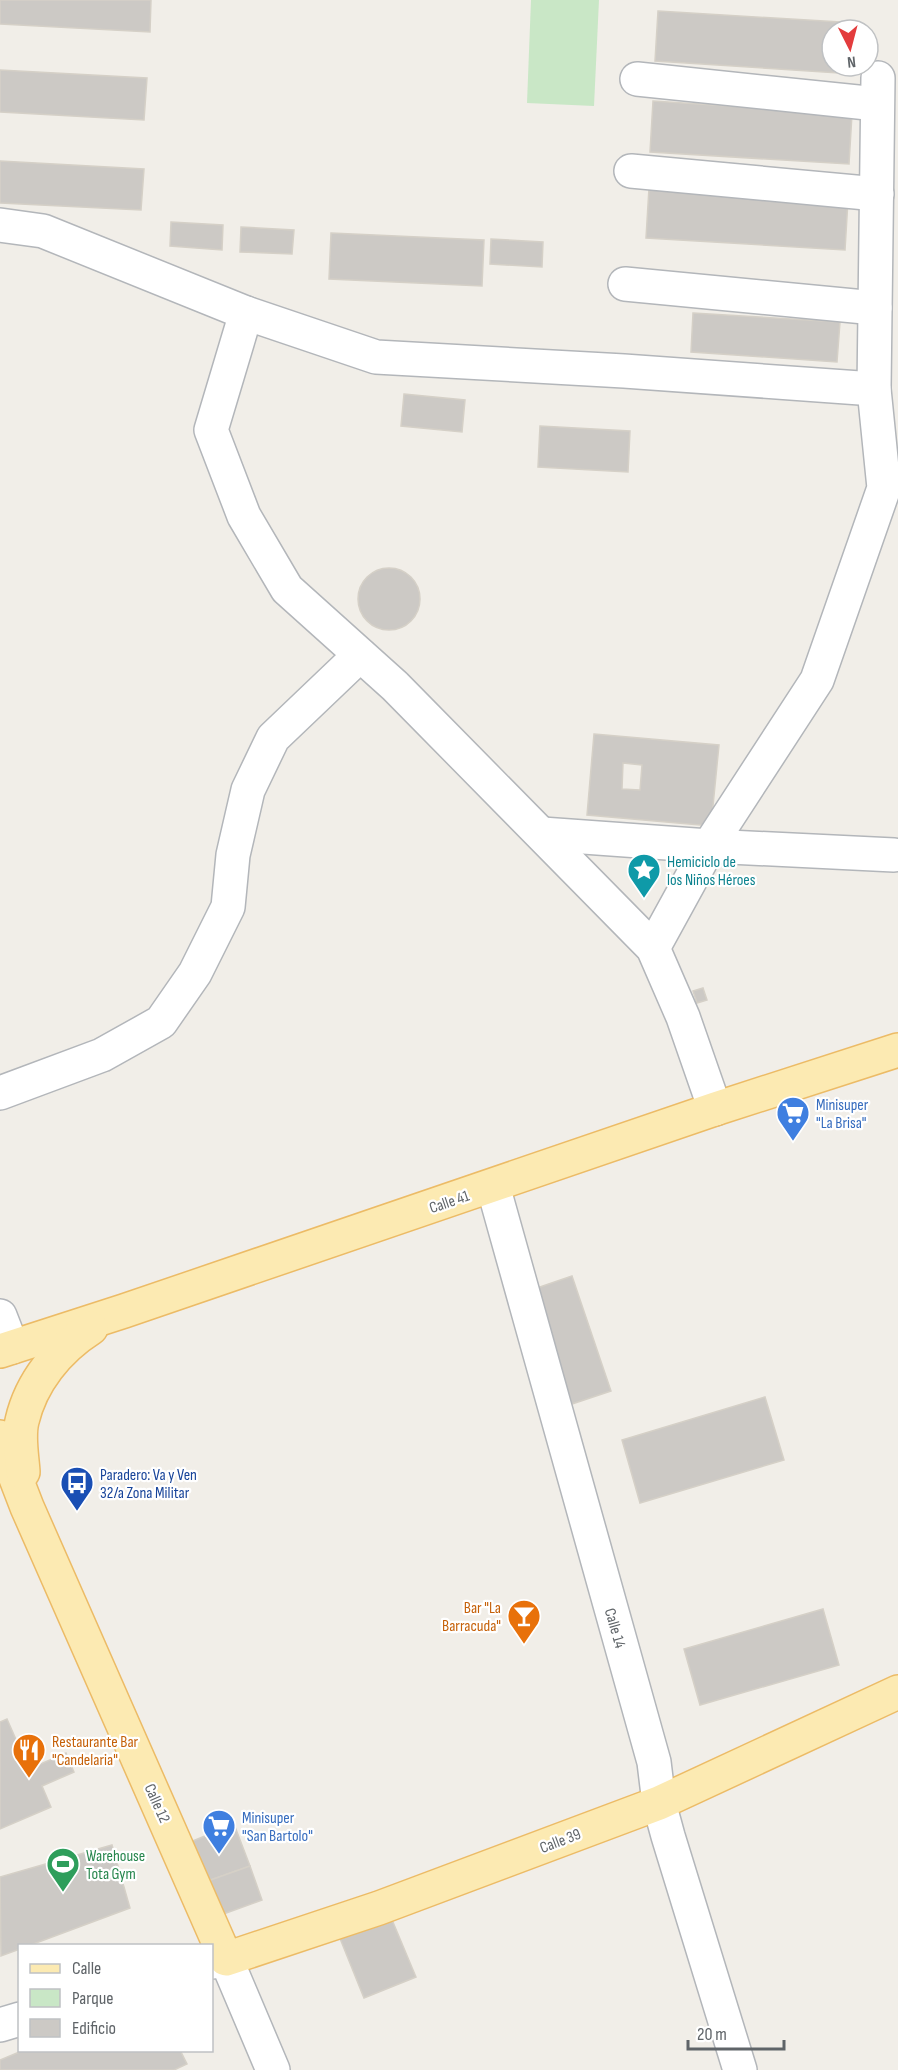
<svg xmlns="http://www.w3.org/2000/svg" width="898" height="2070" viewBox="0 0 898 2070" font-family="'Sofia Sans Condensed',sans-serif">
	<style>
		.green { fill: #c9e7c6 }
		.building { fill: #ccc9c5; stroke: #d5d0c7; stroke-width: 1.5; fill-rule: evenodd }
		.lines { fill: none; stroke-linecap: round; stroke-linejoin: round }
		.minor-casing { stroke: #b3b6ba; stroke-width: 36 }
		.major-casing { stroke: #ecbb66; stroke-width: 36 }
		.minor { stroke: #fff; stroke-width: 33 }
		.major { stroke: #fceab2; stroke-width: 33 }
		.labels { text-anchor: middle; stroke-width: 4.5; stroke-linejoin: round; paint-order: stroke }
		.culture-label { font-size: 16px; fill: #0d838f; stroke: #fff; text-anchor: start }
		.shop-label { font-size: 16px; fill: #366cbe; stroke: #fff; text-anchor: start }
		.street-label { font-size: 16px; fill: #5f6468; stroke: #fff }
		.transit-label { font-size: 16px; fill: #164399; stroke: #fff; text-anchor: start }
		.food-label { font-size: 16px; fill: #c56008; stroke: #fff; text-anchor: end }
		.leisure-label { font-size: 16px; fill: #27864d; stroke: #fff; text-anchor: start }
	</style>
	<rect width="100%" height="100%" fill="#f1eee8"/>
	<path class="green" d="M531,0H599L594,106L527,103Z"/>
	<g class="building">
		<path d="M0,0H151L150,32L0,24Z"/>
		<path d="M658,11L857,23V30H832V66H855L854,74L655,61Z"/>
		<path d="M0,70L147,78L144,120L0,112Z"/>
		<path d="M653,101L852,114L849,164L650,152Z"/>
		<path d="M0,161L144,169L141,210L0,203Z"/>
		<path d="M649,188L848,200L845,250L646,238Z"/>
		<path d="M171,222L223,225L222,250L170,246Z"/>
		<path d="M241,227L294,230L292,254L240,252Z"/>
		<path d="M331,233L484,240L482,286L329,279Z"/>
		<path d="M491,239L543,242L542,267L490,264Z"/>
		<path d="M693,313L840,322L837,362L691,352Z"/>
		<path d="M404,394L465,400L462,432L401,426Z"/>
		<path d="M540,426L630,431L628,472L538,467Z"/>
		<circle cx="389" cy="599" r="31"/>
		<path d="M594,734L719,745L711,826L587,815ZM623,763L642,765L640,790L622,789Z"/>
		<path d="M703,988L707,1000L697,1003L693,991Z"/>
		<path d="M572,1276L611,1391L572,1404L534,1289Z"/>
		<path d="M765,1397L784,1460L640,1503L622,1440Z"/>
		<path d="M823,1609L839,1665L700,1705L684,1649Z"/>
		<path d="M7,1719L29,1769L66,1753L74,1772L42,1786L51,1807L0,1829V1722Z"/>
		<path d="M234,1824L250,1866L205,1882L188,1843Z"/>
		<path d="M112,1845L130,1908L28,1946H20V1949L1,1956L0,1877Z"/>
		<path d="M250,1866L262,1900L218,1916L205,1882Z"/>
		<path d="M390,1915L416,1977L364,1998L339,1936Z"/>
		<path d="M24,2050H180L187,2064L174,2070H0V2060Z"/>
	</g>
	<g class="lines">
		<g class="minor-casing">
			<g id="minor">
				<path d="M637,79L877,104"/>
				<path d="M631,171L877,194"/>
				<path d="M0,225L43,231L246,313L376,357L624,371L874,389"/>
				<path d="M625,284L875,308"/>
				<path d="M246,313L211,430L244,516L287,589L395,686L653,948L683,1017L715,1109"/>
				<path d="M542,834L709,846L894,855"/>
				<path d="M653,948L709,846L817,680L884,488L874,389L878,78"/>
				<path d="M0,1093L102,1055L161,1022L195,973L228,907L233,855L248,790L273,738L360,655"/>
				<path d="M493,1186L654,1762L659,1803L668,1836L740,2070"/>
				<path d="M0,1316L12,1347"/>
				<path d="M212,1962L226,1959L273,2070"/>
				<path d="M0,2025L20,2019"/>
			</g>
		</g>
		<g class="major-casing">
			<g id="major">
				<path d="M0,1351L124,1311L715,1109L898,1050"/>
				<path d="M0,1437L27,1507L226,1959L379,1908L659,1803L898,1692"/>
				<path d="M23,1472C22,1456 18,1437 22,1421C31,1382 58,1349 91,1328"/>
			</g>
		</g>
		<use href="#minor" class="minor"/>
		<use href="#major" class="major"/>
	</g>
	<defs>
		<g id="sight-pin" transform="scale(1.725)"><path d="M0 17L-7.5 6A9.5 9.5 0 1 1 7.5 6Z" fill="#0f9aa8" stroke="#fff"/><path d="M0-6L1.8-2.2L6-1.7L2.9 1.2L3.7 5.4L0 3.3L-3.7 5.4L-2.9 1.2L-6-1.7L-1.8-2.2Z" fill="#fff"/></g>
		<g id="supermarket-pin" transform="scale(1.725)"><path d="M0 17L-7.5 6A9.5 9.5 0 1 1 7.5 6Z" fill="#3f7fe0" stroke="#fff"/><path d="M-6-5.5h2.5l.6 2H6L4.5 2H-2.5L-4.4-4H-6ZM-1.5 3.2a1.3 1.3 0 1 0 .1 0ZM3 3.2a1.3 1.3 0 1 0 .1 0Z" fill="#fff"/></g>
		<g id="bus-pin" transform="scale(1.725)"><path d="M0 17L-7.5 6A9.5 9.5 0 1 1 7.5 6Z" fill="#1a4fb4" stroke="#fff"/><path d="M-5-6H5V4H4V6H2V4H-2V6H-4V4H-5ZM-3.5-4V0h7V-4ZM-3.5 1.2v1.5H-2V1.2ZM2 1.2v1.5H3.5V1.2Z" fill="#fff"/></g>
		<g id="bar-pin" transform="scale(1.725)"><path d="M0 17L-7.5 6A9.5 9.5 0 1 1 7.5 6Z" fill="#e8710a" stroke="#fff"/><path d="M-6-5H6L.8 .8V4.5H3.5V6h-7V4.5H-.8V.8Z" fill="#fff"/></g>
		<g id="restaurant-pin" transform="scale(1.725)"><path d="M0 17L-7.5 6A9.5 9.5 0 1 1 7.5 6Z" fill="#e8710a" stroke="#fff"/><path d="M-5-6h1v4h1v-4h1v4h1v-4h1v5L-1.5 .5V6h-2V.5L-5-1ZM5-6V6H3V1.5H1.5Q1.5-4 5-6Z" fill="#fff"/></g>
		<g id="stadium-pin" transform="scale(1.725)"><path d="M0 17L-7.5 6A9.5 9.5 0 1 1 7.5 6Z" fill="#2e9e5b" stroke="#fff"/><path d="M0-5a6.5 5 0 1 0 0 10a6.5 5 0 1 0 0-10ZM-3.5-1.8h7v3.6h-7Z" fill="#fff"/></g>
	</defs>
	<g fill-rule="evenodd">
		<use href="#sight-pin" x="644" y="870"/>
		<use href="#supermarket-pin" x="793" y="1113"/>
		<use href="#bus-pin" x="77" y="1483"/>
		<use href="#bar-pin" x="524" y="1616"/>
		<use href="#restaurant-pin" x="29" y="1750"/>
		<use href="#supermarket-pin" x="219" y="1826"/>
		<use href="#stadium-pin" x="63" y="1864"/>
	</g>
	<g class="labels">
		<g class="culture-label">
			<text x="667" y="867">Hemiciclo de<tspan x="667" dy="18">los Niños Héroes</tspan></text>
		</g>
		<g class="shop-label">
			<text x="816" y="1110">Minisuper<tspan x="816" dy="18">"La Brisa"</tspan></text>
			<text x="242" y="1823">Minisuper<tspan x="242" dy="18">"San Bartolo"</tspan></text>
		</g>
		<g class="street-label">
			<text transform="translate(449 1201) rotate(-19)" y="6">Calle 41</text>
			<text transform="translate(616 1628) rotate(74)" y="6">Calle 14</text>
			<text transform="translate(158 1803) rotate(66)" y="6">Calle 12</text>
			<text transform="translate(560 1840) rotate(-21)" y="6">Calle 39</text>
		</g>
		<g class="transit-label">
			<text x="100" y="1480">Paradero: Va y Ven<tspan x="100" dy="18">32/a Zona Militar</tspan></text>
		</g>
		<g class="food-label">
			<text x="501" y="1613">Bar "La<tspan x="501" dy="18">Barracuda"</tspan></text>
			<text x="52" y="1747" text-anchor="start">Restaurante Bar<tspan x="52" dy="18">"Candelaria"</tspan></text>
		</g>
		<g class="leisure-label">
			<text x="86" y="1861">Warehouse<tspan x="86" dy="18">Tota Gym</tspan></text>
		</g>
	</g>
	<rect x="18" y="1944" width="195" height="108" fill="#ffffff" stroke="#bfc1c3" stroke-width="1.5"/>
	<rect x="30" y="1964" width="30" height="9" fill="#fceab2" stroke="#bfc1c3" stroke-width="1.5"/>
	<text x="72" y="1974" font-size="18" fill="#5f6468">Calle</text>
	<rect x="30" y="1989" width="30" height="18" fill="#c9e7c6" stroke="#bfc1c3" stroke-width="1.5"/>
	<text x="72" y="2004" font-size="18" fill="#5f6468">Parque</text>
	<rect x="30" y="2019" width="30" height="18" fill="#ccc9c5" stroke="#bfc1c3" stroke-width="1.5"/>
	<text x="72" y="2034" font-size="18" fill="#5f6468">Edificio</text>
	<g transform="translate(850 48) rotate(174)"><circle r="28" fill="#ffffff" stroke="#bfc1c3" stroke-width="1.5"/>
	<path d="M0-4.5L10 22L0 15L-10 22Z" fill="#e33c3d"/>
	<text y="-9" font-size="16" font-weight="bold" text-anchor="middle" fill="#5f6468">N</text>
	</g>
	<path d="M688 2040v9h96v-9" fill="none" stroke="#5f6468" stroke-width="3"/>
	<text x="697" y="2040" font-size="18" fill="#5f6468" stroke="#ffffff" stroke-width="4.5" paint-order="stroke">20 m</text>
</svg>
